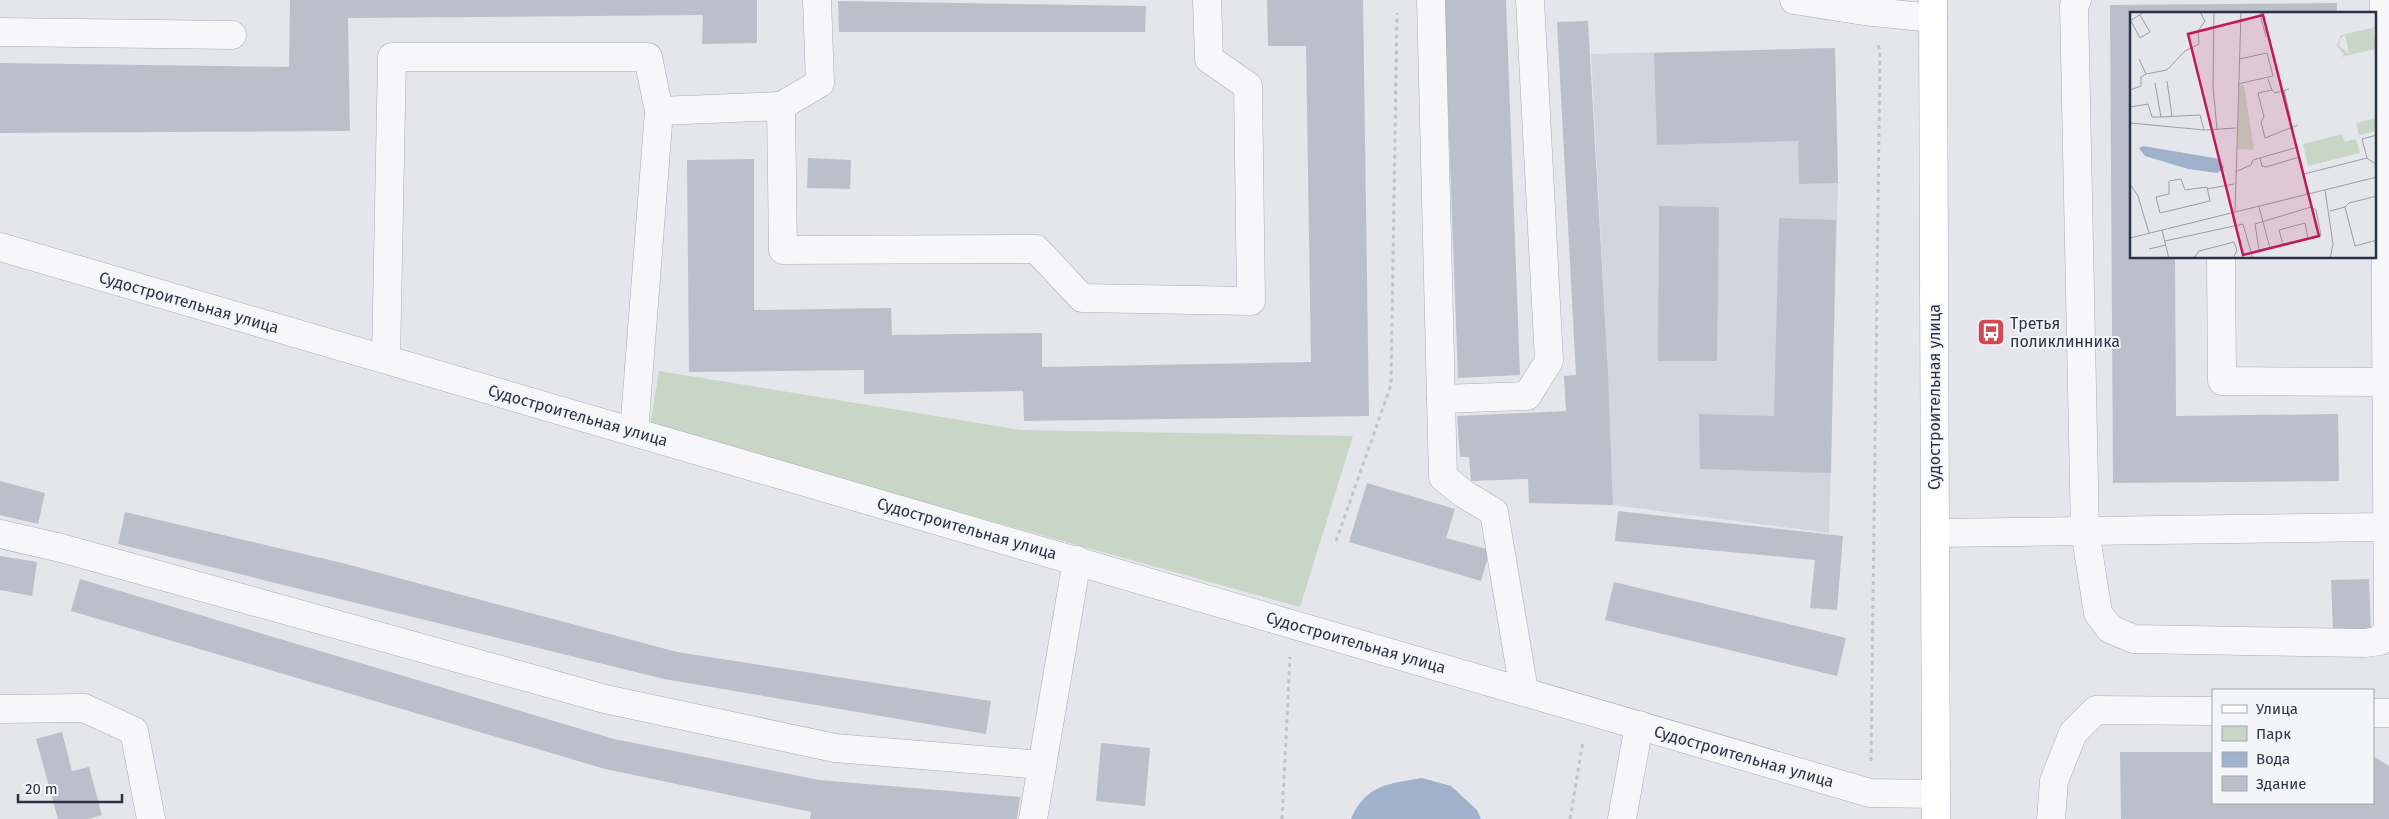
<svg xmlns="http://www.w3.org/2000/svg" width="2389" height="819" viewBox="0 0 2389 819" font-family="'Fira Sans',sans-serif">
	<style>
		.built { fill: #d2d5de }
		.green { fill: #c8d6c5 }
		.water { fill: #9fb1cb }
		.building { fill: #bbbfc9 }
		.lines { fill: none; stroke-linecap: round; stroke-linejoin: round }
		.minor-casing { stroke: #a9acb6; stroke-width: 29 }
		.major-casing { stroke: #a3aab7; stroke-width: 29 }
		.path { stroke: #c2c4cb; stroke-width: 3; stroke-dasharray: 4 4; stroke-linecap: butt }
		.minor { stroke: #f7f7fa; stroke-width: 28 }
		.major { stroke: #fff; stroke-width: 28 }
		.labels { text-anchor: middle; stroke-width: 4; stroke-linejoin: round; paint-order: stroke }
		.street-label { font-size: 16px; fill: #2b3244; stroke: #f4f5f9 }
		.poi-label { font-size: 16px; fill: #2b3244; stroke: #f4f5f9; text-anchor: start }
		.inset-road { fill: none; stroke: #9a9ea9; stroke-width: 1 }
		.view { fill: #c2185b; fill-opacity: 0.15; stroke: #c2185b; stroke-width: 2.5 }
		.inset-edge { fill: none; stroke: #2b3244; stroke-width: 2.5 }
	</style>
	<rect width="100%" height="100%" fill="#e4e6ec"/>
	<path class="built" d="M1835,48L1838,183L1829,533L1613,505L1608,372L1591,54Z"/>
	<path class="green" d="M659,371L1021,430L1353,436L1300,607L650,426Z"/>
	<path class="water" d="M1422,778L1451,786L1477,810L1481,819H1351C1366,784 1389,784 1422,778Z"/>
	<g class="building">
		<path d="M290,0H757V43L702,44L703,15L348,18L350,131L0,133V63L289,67Z"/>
		<path d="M1267,0H1363L1369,416L1024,421L1023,391L864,394V370L689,372L687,160L754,159V310L891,308L892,335L1042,333V367L1311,362L1306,46H1268Z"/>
		<path d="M1444,0H1506L1520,375L1458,378Z"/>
		<path d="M838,1L1146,6L1145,32H839Z"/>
		<path d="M2337,3V14H2132V258H2175L2176,416L2338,414L2339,481L2113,483L2110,5Z"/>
		<path d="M1588,21L1608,372L1613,505L1529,503L1528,479L1471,481L1469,457H1460L1457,416L1566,411L1564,376L1576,375L1557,22Z"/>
		<path d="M1835,48L1838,183L1799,184L1798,141L1657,145L1654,53Z"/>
		<path d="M808,158L851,160L850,189L807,188Z"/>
		<path d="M1659,206L1719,207L1717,361H1658Z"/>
		<path d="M1779,218L1836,220L1831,473L1700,469L1699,414L1774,416Z"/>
		<path d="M0,481L45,493L38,524L0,515Z"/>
		<path d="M1367,483L1455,509L1446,538L1490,550L1481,581L1349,542Z"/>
		<path d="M1618,511L1843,536L1837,610L1810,608L1815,560L1615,541Z"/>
		<path d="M125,512L342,563L677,652L991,701L986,734L664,679L118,544Z"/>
		<path d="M0,556L37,562L32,596L0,590Z"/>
		<path d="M80,579L614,739L819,780L1020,797L1017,819H810L811,812L605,769L71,611Z"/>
		<path d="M2369,579L2371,631H2333L2331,580Z"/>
		<path d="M1614,582L1846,638L1837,676L1605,620Z"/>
		<path d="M62,732L72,771L89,767L102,815L89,819H58L36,739Z"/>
		<path d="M1101,743L1150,748L1145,806L1096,801Z"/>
		<path d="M2120,752H2213V803H2373V756L2389,766V819H2121Z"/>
	</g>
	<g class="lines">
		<g class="minor-casing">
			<g id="minor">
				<path d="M1431,0L1443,477L1464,494L1494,512L1524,691"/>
				<path d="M1794,0L1864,11L1933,18"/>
				<path d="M2077,0L2074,5L2085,531L2098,613L2110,629L2134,639L2365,643L2380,641L2388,628L2384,0"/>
				<path d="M0,32L232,35"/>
				<path d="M781,106L820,83L817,0"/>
				<path d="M659,111L781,106L783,250L1036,249L1082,298L1251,301L1248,86L1209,59L1207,0"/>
				<path d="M0,247L1870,793L1936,794"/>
				<path d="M2221,258L2222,381L2386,382"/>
				<path d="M386,359L392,57H648L659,111L634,432"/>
				<path d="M1441,399L1527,396L1549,361L1530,0"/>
				<path d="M1935,533L2387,527"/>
				<path d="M0,534L61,548L605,699L835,748L1042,765"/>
				<path d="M0,709L84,708L134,731L151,819"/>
				<path d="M2373,713H2389"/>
				<path d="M1033,819L1077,560"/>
				<path d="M1622,819L1639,725"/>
				<path d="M2051,819L2054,781L2073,733L2096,710L2213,711"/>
			</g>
		</g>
		<g class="major-casing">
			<path id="major" d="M1933,0L1936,819"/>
		</g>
		<g class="path">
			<path d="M1336,541L1391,385L1397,13"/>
			<path d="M1871,761L1880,51L1878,45"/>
			<path d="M1282,819L1290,657"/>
			<path d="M1570,819L1583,741"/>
		</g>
		<use href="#minor" class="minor"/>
		<use href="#major" class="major"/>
	</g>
	<defs>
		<g id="bus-square" transform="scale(1.4375)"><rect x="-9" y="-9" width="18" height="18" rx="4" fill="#d04954" stroke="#f4f5f9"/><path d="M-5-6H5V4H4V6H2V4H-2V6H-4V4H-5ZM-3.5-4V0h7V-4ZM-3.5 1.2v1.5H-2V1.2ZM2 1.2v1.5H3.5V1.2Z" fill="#fff"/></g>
	</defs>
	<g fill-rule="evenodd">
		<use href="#bus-square" x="1991" y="332"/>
	</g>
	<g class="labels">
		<g class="street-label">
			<text transform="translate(189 302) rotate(16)" y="6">Судостроительная улица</text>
			<text transform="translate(1934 397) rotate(-90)" y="6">Судостроительная улица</text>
			<text transform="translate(578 415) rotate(16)" y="6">Судостроительная улица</text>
			<text transform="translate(967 528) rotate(16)" y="6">Судостроительная улица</text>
			<text transform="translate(1356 642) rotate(16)" y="6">Судостроительная улица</text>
			<text transform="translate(1744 756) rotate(16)" y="6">Судостроительная улица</text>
		</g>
		<g class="poi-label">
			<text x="2010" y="329">Третья<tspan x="2010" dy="18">поликлинника</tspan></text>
		</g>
	</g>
	<g transform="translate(2130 12)">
		<rect width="246" height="246" fill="#e4e6ec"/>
		<path d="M246,15L243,17L246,37L210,45L214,43L207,34L211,23ZM215,23L219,41V42L209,34L210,27ZM109,73H114L124,138L107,137ZM246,106V119L229,123L226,111ZM212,122L215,130L226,127L230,141L178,154L173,132Z" fill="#c8d6c5" fill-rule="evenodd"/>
		<path d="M13,134L90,147L94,156L87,161L58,157L15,144L9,136Z" fill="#9fb1cb"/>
		<path class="inset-road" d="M84,0L83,75L87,117M0,9L14,0M1,9L10,26L20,20L10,3M136,25L130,2L141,0M9,47L16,62M138,67L142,78L128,81L134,105L131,110L135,126L168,113M37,69L42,104M25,71L31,105L70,103L74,118M108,72L143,64L137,41L109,47M0,78L11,74V65L16,62L37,58L55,39L69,32L68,19L75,9L70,0M142,78L145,81L159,77M154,78L161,108M0,95L18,92L22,105H31M0,111L74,118L106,116M247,123L232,127L237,146L247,153M130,146L132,154L136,155L169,145M105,160L121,153L123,148L168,135M51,167L55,178L77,175L80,189L30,201L26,185L39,182V169ZM0,172L8,184L19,221M77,177L104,172M195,178L203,232L200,247M177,182L174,162L237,146M129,195L140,236M181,195L186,198L191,223L129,238L125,212ZM215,195L219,191L247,184M200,199L215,195L225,234L247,228M105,201L111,0M32,218L39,247M0,226L247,165M35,229L113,212L123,247M153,233L149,218L175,211L178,227M19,237L36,233M63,247L69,239L104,230L107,238L103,247"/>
		<path class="view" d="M133,3L189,224L113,243L58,22Z"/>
		<rect width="246" height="246" class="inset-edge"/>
	</g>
	<rect x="2212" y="689" width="162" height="115" fill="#f4f5f9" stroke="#a4a7b1"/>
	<rect x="2222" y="705" width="25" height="8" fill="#ffffff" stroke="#a4a7b1"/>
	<text x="2256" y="714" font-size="15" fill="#2b3244">Улица</text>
	<rect x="2222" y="726" width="25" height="15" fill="#c8d6c5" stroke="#a4a7b1"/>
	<text x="2256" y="739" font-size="15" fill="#2b3244">Парк</text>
	<rect x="2222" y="752" width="25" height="15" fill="#9fb1cb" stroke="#a4a7b1"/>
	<text x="2256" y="764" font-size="15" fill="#2b3244">Вода</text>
	<rect x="2222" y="776" width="25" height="15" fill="#bbbfc9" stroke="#a4a7b1"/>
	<text x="2256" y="789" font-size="15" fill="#2b3244">Здание</text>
	<path d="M18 794v8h104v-8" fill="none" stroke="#2b3244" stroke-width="2.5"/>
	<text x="25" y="794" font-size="15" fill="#2b3244" stroke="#f4f5f9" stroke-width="4" paint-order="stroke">20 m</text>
</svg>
